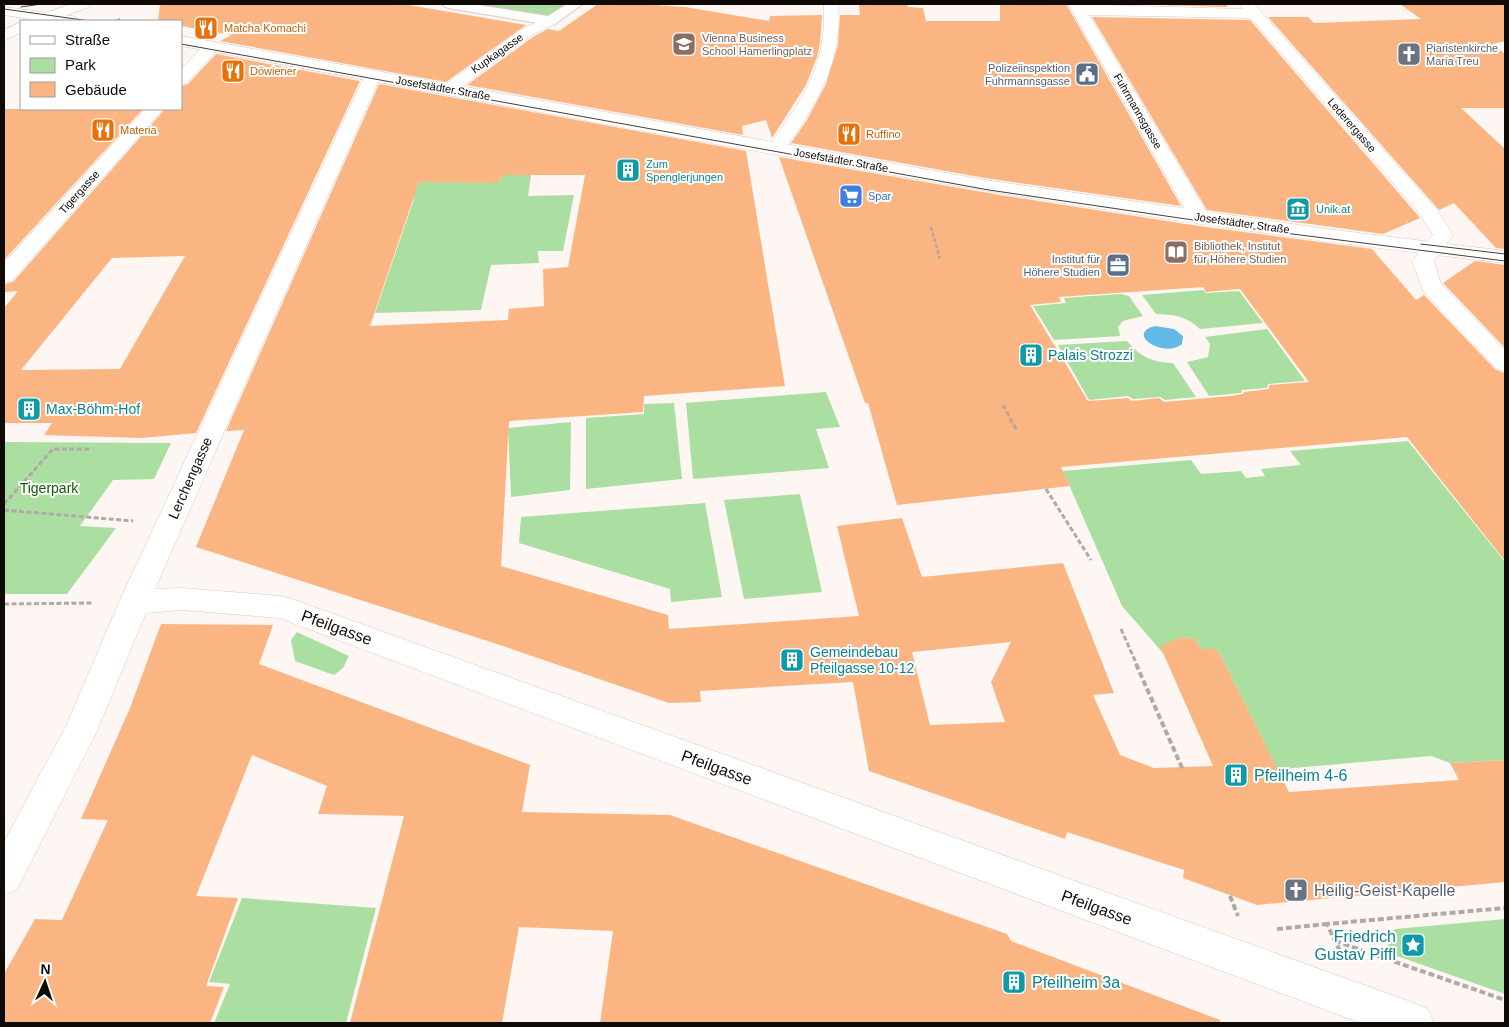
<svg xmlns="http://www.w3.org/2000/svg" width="1509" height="1027" viewBox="0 0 1509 1027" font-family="Arial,sans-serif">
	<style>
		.green { fill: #abdea1 }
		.water { fill: #63bae7 }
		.building { fill: #fbb582; fill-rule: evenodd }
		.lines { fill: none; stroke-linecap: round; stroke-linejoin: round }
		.pedestrian-casing { stroke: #dcc8c0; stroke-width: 2 }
		.minor-casing { stroke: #dcc8c0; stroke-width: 1 }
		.tertiary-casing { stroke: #dcc8c0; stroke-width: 1 }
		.path-far3 { stroke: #b0a9a6; stroke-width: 2; stroke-dasharray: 3 1; stroke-linecap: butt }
		.path-far2 { stroke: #b0a9a6; stroke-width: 2.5; stroke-dasharray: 4 2; stroke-linecap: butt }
		.path-far1 { stroke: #b0a9a6; stroke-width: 3; stroke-dasharray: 5 2.5; stroke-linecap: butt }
		.path { stroke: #b0a9a6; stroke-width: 4; stroke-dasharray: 6 3; stroke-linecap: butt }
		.pedestrian { fill: #fff; fill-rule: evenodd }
		.minor { fill: #fff; fill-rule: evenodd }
		.tertiary { fill: #fff; fill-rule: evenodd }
		.tram { stroke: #453e3b; stroke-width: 1 }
		.labels { text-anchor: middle; stroke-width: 4; stroke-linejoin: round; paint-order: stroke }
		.far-food-label { font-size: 11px; fill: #c56008; stroke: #fff; text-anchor: start }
		.far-education-label { font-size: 11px; fill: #785e54; stroke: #fff; text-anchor: start }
		.far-worship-label { font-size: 11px; fill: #5b616d; stroke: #fff; text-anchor: start }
		.far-street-label { font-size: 11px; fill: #100a07; stroke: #fff }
		.far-service-label { font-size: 11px; fill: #4e5e75; stroke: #fff; text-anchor: end }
		.far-culture-label { font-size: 11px; fill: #0d838f; stroke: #fff; text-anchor: start }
		.far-shop-label { font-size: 11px; fill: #366cbe; stroke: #fff; text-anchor: start }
		.culture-label { font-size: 14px; fill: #0d838f; stroke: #fff; text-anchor: start }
		.street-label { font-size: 14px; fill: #100a07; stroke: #fff }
		.park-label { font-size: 14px; fill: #125b00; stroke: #fff }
		.near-street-label { font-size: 16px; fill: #100a07; stroke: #fff }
		.near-culture-label { font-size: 16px; fill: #0d838f; stroke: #fff; text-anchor: start }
		.near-worship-label { font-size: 16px; fill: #5b616d; stroke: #fff; text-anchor: start }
	</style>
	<rect width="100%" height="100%" fill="#fef6f3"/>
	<g class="green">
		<path d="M472,4H569L550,18Z"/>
		<path d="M415,135L499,183L502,175H531L528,196L574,195L563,251H538L539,263L491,265L481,310L375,313L414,199L387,197Z"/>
		<path d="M1203,290L1206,293L1239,291L1263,323L1200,329C1188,317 1173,314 1156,314L1142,295Z"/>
		<path d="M1121,294L1129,296L1143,316L1123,321L1118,327L1120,336L1054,340L1033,306L1066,303L1064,298Z"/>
		<path d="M1267,329L1305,381L1268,384L1267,388L1242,390L1241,393L1209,396L1187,362L1208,357L1210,344L1205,337Z"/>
		<path d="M1127,341C1140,357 1152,362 1173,363L1196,397L1165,400L1160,397L1133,399L1128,396L1089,400L1058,345Z"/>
		<path d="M826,392L840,427L816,429L829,468L693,479L686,403Z"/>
		<path d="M674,403L682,479L586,489V418L644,414V404Z"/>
		<path d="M571,422L570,490L511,497L508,428Z"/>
		<path d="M1408,441L1505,562V760L1450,763L1431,756L1270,770L1274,763L1217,649H1201L1195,639L1182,637L1174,641L1176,651L1163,653L1122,606L1063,471L1191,460L1201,474L1241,471L1246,478L1265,476L1261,469L1301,465L1290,451Z"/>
		<path d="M4,442L171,443L154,479L113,480L80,526L116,528L67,594H4Z"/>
		<path d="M800,494L822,592L744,599L724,500Z"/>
		<path d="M705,503L722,597L671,602L670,589L519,543L521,517Z"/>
		<path d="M297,632L349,656L343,668L334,675L295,661L291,640Z"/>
		<path d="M242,898L376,908L346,1023H214L230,984L209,982Z"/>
		<path d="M1505,919V994L1397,956L1388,945L1389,934L1395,929Z"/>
	</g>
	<path class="water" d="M1155,326L1174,329L1183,336L1182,344C1165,359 1124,334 1155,326Z"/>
	<g class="building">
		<path d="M160,4H403L526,25L446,82L220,41L232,35L181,26V21H158Z"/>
		<path d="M598,4H643L685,7L769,21L770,16L822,15L820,43L817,57L806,85L772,138L766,120L742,126L743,135L467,85L533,37L548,29L559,31Z"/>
		<path d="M859,4H907L908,7L923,8L926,21H1000V4H1066L1181,206L985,178L791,143L807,120L826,84L838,45L840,15H860Z"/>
		<path d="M1125,4H1226L1228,7Z"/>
		<path d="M1400,4H1505V41L1493,44L1505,54V108H1461L1505,149V249L1496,248L1454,203L1439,210L1268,17H1308L1314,23L1421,19Z"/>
		<path d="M1092,17L1250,20L1420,218L1383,234L1207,210Z"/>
		<path d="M216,54L360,81L196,433L142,438L44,435L52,423H4V308L18,291L4,292V284L13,282L165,109H181V86L188,84ZM185,256L120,369L21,370L112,258Z"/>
		<path d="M379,84L746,151L785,386L644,396L643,412L509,421L501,566L668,615L669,629L859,616L837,526L902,518L922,577L1063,563L1114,693L1093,695L1120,755L1154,768L1213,766L1160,646L1182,637L1195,639L1201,649H1217L1289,792L1459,780L1450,763L1505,760V882L1257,905L1183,878L1184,870L1067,832L1065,839L869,771L853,682L700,691L701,702L669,703L500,645L196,547L244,430L226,431ZM502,175H585L568,267L543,269L544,306L509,309L508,320L370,326L419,182L499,183ZM1011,642L991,682L1005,722L930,725L912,652Z"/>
		<path d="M4,109H143L4,260Z"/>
		<path d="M779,157L1006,196L1199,226L1372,249L1416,300L1424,295L1496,370L1505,373V561L1407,437L1061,467L1070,486L897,505L868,403H865ZM1203,287L1206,292L1240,289L1309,382L1269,385V389L1244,392L1243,394L1230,396L1164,402L1159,398L1132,401L1128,398L1088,401L1030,305L1061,302L1059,297Z"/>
		<path d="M1475,261L1505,265V348L1443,283Z"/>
		<path d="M161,624L273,625L259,664L530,765L522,812L670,815L1007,934L1011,941L1220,1020V1023H600L613,931L519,927L502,1023H350L404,816L318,814L327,786L252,755L196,896L238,898L206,986L224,987L210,1023H4V974L35,919L62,920L108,820L81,819L130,708Z"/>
	</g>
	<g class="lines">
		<g class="pedestrian-casing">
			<path id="pedestrian" d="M441,4H472L548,16L567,4H583L555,24L550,25L448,8Z"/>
		</g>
		<g class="minor-casing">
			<g id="minor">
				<path d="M71,4H91L89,7L50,21H28L31,18Z"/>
				<path d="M824,4H838C844,61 815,108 782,153L776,154L770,153L767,149C790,116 815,84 822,43C824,30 824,17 824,4Z"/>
				<path d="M1068,4L1243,9L1239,4H1254L1437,210L1453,235L1434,261L1441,284L1505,350V371L1497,369L1423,291L1412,261L1433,235L1419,213L1251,18L1089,15L1210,218L1207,222L1200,224L1193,222L1190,218Z"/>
				<path d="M550,16L555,18L558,21L555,24L532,35L453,93H441L439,89L522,29Z"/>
				<path d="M21,22V32L4,41V30Z"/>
				<path d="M211,42L217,44L219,47L217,50L187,83L181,84V69L205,44Z"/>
				<path d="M373,70L379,72L381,75L155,589L182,588L281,596L292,599L1414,1003L1428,1009L1434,1023H1361L279,618L182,610L146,613L97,731L17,890L4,895V842L66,726L119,602L365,75L367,72Z"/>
				<path d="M145,109H163L12,281L4,282V263Z"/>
			</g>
		</g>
		<g class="tertiary-casing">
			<g id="tertiary">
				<path d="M4,7L72,16L77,18L80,21H43L4,15Z"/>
				<path d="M181,36L985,180L1327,229L1505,251V263C1060,214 621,126 181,46Z"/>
			</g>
		</g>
		<path class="path-far3" d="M114,21L120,19"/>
		<path class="path-far2" d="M931,227L940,259"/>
		<g class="path-far1">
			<path d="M1003,405L1017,431"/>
			<path d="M1046,489L1091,560"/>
			<path d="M4,504L53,449H92"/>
			<path d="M4,510L133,521"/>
			<path d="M4,604L93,603"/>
			<path d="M1121,629L1137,665"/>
		</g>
		<g class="path">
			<path d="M1136,664L1183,770"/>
			<path d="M1230,896L1238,916"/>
			<path d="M1277,929L1327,924"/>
			<path d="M1335,941L1505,1000"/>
			<path d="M1340,951L1327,924L1505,908"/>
		</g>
		<use href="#pedestrian" class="pedestrian"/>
		<use href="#minor" class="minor"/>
		<use href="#tertiary" class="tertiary"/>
		<g class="tram">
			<path d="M21,7L41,4"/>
			<path d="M4,9L90,21"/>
			<path d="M181,44L989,190L1261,230L1505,261"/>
			<path d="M1421,244L1505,254"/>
		</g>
	</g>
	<defs>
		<g id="restaurant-square" transform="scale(1.25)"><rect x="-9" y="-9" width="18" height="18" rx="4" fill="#e8710a" stroke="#fff"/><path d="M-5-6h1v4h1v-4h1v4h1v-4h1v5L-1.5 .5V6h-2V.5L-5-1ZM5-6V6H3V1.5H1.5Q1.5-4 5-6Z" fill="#fff"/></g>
		<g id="university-square" transform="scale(1.25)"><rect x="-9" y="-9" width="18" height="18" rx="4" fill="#8d6e63" stroke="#fff"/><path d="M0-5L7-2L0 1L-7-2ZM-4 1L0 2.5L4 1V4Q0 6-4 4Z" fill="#fff"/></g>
		<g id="church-square" transform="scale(1.25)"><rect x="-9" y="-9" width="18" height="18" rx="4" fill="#6b7280" stroke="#fff"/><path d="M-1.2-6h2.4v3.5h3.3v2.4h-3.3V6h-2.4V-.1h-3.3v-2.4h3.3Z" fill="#fff"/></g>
		<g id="civic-square" transform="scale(1.25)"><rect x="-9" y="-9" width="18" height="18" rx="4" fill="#5c6f8a" stroke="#fff"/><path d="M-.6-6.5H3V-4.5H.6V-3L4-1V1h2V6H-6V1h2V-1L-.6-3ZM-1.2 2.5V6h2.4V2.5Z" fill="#fff"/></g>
		<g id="building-square" transform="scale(1.25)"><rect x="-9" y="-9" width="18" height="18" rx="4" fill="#0f9aa8" stroke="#fff"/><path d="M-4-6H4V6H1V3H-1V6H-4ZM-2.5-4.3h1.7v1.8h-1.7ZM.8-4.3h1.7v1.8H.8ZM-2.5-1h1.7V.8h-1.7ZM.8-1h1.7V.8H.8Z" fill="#fff"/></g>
		<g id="supermarket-square" transform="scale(1.25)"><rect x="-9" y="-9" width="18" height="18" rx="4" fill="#3f7fe0" stroke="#fff"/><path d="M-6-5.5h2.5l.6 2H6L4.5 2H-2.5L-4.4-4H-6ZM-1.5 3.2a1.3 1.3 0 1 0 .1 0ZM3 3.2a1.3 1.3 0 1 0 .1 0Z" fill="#fff"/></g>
		<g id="museum-square" transform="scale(1.25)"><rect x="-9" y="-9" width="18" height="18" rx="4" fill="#0f9aa8" stroke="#fff"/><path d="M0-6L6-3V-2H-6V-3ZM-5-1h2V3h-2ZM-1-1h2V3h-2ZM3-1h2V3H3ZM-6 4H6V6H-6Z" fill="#fff"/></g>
		<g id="library-square" transform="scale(1.25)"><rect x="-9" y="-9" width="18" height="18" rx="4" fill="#8d6e63" stroke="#fff"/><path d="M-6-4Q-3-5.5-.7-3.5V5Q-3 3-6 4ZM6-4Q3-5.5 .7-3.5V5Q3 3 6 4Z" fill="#fff"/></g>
		<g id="office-square" transform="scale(1.25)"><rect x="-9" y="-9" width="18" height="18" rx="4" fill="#5c6f8a" stroke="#fff"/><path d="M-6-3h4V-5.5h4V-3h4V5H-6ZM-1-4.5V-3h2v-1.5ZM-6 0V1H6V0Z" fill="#fff"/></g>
		<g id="sight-square" transform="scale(1.25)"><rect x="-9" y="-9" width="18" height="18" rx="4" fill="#0f9aa8" stroke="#fff"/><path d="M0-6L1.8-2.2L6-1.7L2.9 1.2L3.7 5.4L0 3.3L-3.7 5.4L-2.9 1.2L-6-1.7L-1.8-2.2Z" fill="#fff"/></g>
	</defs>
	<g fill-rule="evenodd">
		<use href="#restaurant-square" x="206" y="28"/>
		<use href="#university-square" x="684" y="44"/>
		<use href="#church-square" x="1409" y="54"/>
		<use href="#restaurant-square" x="233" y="71"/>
		<use href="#civic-square" x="1087" y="74"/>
		<use href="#restaurant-square" x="103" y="130"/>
		<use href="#restaurant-square" x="849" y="134"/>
		<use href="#building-square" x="628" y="170"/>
		<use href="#supermarket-square" x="851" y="196"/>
		<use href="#museum-square" x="1298" y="209"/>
		<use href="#library-square" x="1176" y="252"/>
		<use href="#office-square" x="1118" y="265"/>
		<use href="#building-square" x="1031" y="355"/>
		<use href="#building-square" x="29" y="409"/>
		<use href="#building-square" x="792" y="660"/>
		<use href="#building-square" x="1236" y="775"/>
		<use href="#church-square" x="1296" y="890"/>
		<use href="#sight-square" x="1413" y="945"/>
		<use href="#building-square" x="1014" y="982"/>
	</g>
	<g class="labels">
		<g class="far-food-label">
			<text x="224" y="32">Matcha Komachi</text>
			<text x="250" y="75">Döwiener</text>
			<text x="120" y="134">Materia</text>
			<text x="866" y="138">Ruffino</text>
		</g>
		<g class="far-education-label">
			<text x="702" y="42">Vienna Business<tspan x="702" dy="13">School Hamerlingplatz</tspan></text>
			<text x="1194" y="250">Bibliothek, Institut<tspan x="1194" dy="13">für Höhere Studien</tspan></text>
		</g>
		<g class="far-worship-label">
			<text x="1426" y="52">Piaristenkirche<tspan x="1426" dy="13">Maria Treu</tspan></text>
		</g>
		<g class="far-street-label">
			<text transform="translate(497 53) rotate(-35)" y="4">Kupkagasse</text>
			<text transform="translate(443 88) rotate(10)" y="4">Josefstädter Straße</text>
			<text transform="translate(1138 111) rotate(60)" y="4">Fuhrmannsgasse</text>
			<text transform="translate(1352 125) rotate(49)" y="4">Lederergasse</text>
			<text transform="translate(841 160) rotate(10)" y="4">Josefstädter Straße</text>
			<text transform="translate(79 192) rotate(-48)" y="4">Tigergasse</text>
			<text transform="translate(1242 223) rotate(8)" y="4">Josefstädter Straße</text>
		</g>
		<g class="far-service-label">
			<text x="1070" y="72">Polizeiinspektion<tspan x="1070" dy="13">Fuhrmannsgasse</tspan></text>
			<text x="1100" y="263">Institut für<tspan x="1100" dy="13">Höhere Studien</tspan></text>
		</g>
		<g class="far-culture-label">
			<text x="646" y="168">Zum<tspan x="646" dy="13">Spenglerjungen</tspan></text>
			<text x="1316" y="213">Unik.at</text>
		</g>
		<g class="far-shop-label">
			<text x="868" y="200">Spar</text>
		</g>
		<g class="culture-label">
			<text x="1048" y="360">Palais Strozzi</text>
			<text x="46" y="414">Max-Böhm-Hof</text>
			<text x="810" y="657">Gemeindebau<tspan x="810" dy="16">Pfeilgasse 10-12</tspan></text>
		</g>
		<g class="street-label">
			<text transform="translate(190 478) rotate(-66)" y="5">Lerchengasse</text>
		</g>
		<g class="park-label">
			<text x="49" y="493">Tigerpark</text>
		</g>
		<g class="near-street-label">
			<text transform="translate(337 627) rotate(20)" y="6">Pfeilgasse</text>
			<text transform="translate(717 767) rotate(20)" y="6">Pfeilgasse</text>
			<text transform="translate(1097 907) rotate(20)" y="6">Pfeilgasse</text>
		</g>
		<g class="near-culture-label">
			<text x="1254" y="781">Pfeilheim 4-6</text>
			<text x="1396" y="942" text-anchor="end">Friedrich<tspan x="1396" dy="18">Gustav Piffl</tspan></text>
			<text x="1032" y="988">Pfeilheim 3a</text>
		</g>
		<g class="near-worship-label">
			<text x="1314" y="896">Heilig-Geist-Kapelle</text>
		</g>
	</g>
	<rect width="1509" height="1027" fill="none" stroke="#100a07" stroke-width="10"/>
	<rect x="20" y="20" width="162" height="90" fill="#ffffff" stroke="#9f9d9c"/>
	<rect x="30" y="36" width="25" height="8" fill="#ffffff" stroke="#9f9d9c"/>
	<text x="65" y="45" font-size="15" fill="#100a07">Straße</text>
	<rect x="30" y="58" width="25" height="15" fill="#abdea1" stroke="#9f9d9c"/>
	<text x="65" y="70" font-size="15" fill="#100a07">Park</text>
	<rect x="30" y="82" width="25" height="15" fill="#fbb582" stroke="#9f9d9c"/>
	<text x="65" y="95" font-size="15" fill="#100a07">Gebäude</text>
	<g transform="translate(45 982) rotate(3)" stroke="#ffffff" stroke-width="4" paint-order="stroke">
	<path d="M0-4L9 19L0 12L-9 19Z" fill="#100a07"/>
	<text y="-8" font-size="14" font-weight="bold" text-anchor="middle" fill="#100a07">N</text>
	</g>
</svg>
